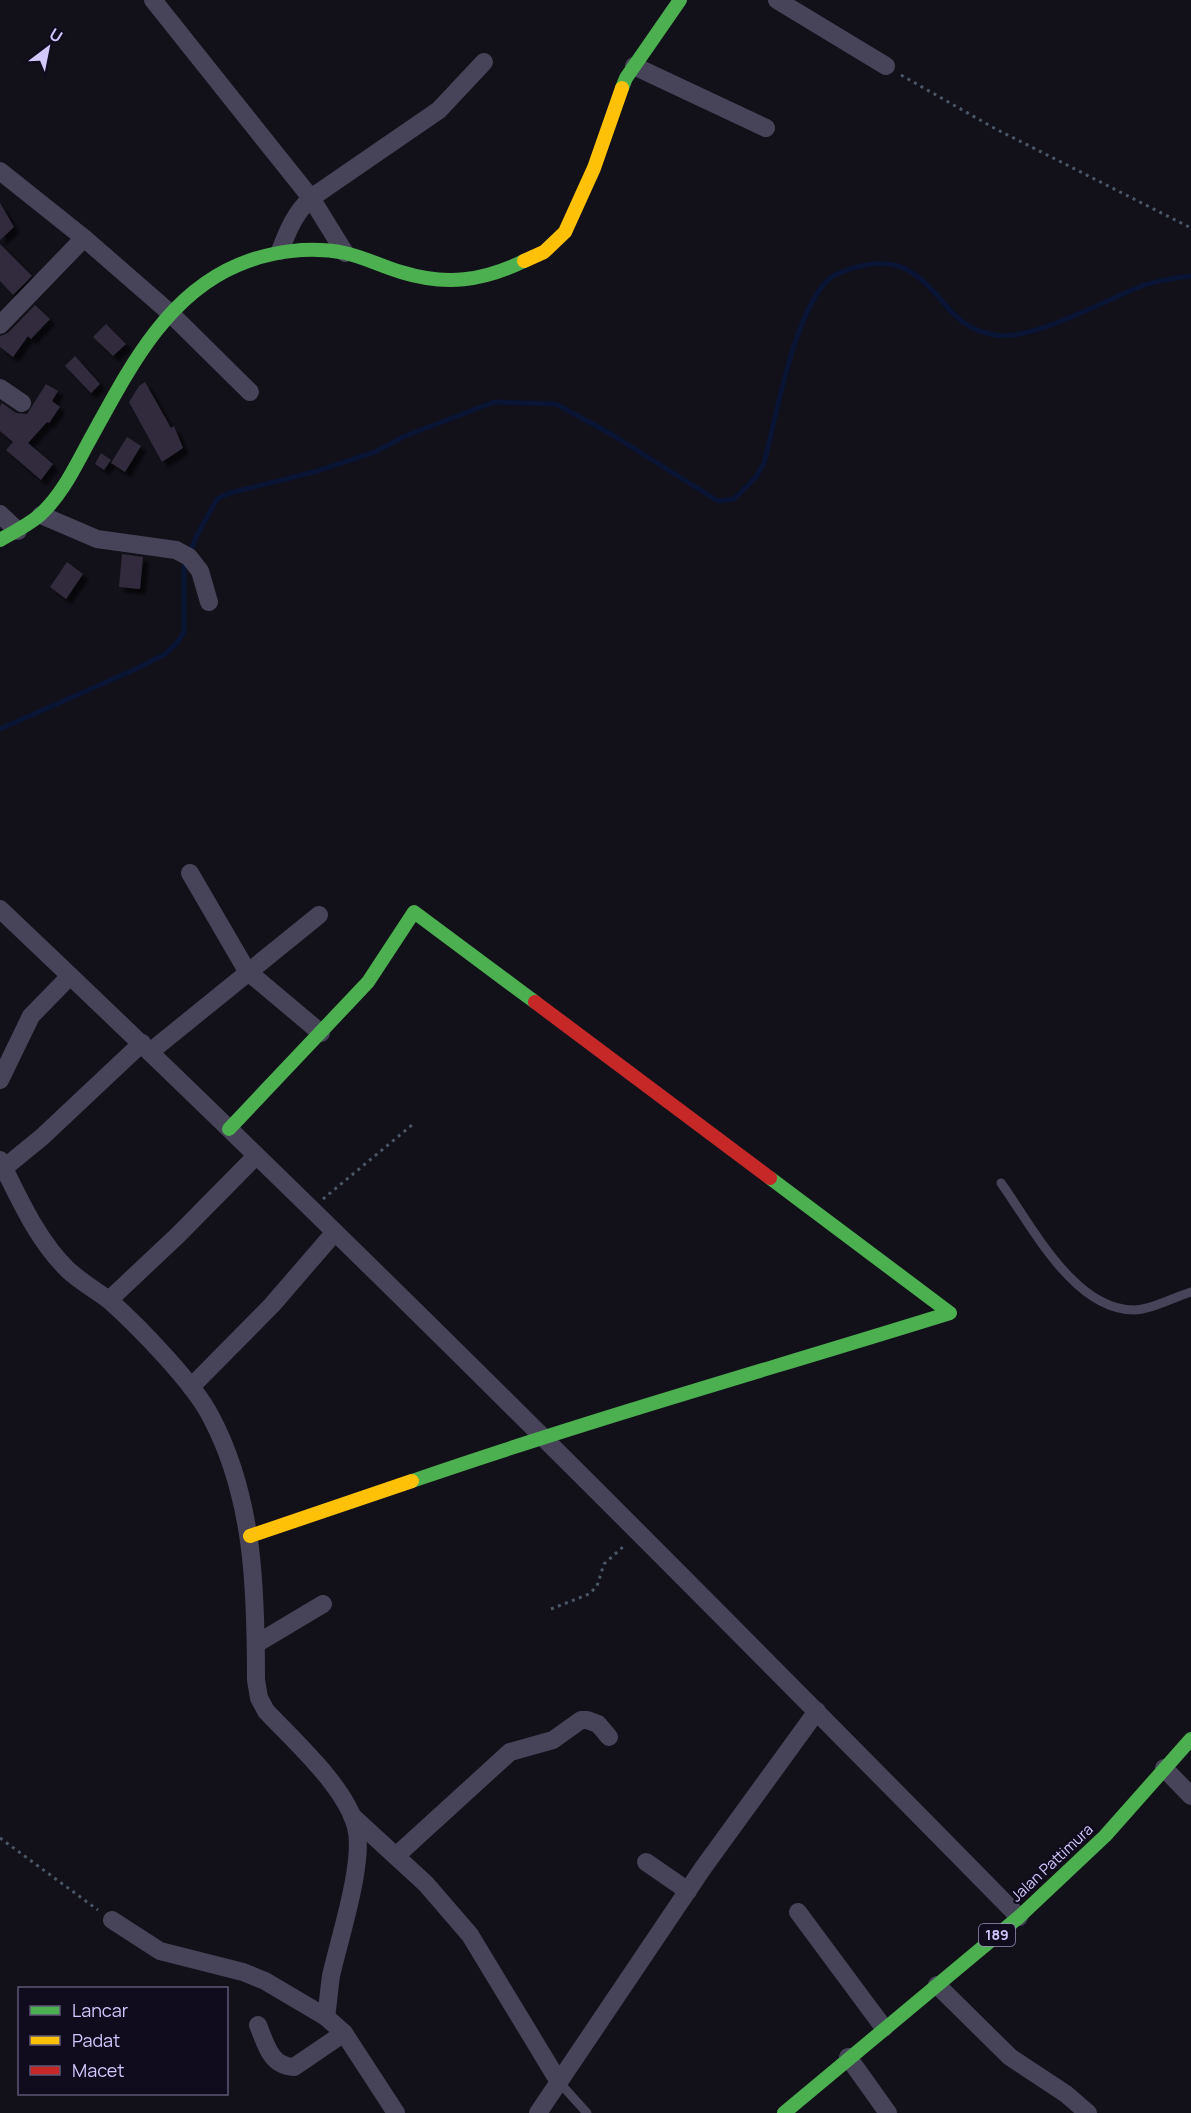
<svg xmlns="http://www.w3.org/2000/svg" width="1191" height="2113" viewBox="0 0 1191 2113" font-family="Manrope,sans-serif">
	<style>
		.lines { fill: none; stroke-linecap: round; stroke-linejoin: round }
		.stream { stroke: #0a1535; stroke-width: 5 }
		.building { fill: #302c3c; filter: url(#shadow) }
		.path { stroke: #4a5766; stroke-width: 3; stroke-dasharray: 3 4.5; stroke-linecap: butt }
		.lane { stroke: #47445a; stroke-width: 9 }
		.street { stroke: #47445a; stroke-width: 18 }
		.fast { stroke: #4caf50; stroke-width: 14 }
		.slow { stroke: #ffc107; stroke-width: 14 }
		.jam { stroke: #c62828; stroke-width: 14 }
		.labels { text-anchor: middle; stroke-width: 4.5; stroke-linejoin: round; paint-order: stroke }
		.shield { fill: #100c1d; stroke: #9890ba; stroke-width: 1.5 }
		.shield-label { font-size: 14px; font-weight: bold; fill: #d3c8fe }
		.street-label { font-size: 15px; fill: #d3c8fe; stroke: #100c1d }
	</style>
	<defs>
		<filter id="shadow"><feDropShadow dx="5.5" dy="5.5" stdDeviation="1.5" flood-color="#0009"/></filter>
	</defs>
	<rect width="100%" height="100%" fill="#121019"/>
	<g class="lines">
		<path class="stream" d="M0,729L138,668L165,654L176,644L184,632V568L197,535L217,499L230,493L314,472L375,452L405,436L494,402L556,404L611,434L718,501L734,499L756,477L764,463C777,414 792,321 825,283C833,273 854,267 866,265C882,262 900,264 914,274C946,296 950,328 996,335C1033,341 1105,300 1142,286C1158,280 1174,278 1191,276"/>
	</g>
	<g class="building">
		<path d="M0,203L14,227L0,240Z"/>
		<path d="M0,244L32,276L13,295L0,281Z"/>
		<path d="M35,305L50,319L31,339L28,336L13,357L0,347V336L8,333Z"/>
		<path d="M106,324L126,344L113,356L93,337Z"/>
		<path d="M75,356L100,384L91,393L65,366Z"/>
		<path d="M145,382L171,428L174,426L183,448L162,462L129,402L139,386Z"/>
		<path d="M46,384L58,391L52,401L60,407L49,423L47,422L28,443L53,464L41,480L6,450L13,442L0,431V406L2,403L16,413L27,414Z"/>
		<path d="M127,437L141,446L125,472L111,463Z"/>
		<path d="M101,453L111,460L104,470L95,464Z"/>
		<path d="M122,554L143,557L140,589L119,587Z"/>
		<path d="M67,562L83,574L66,599L50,587Z"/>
	</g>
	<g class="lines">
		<g class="path">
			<path d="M901,75L994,128L1191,228"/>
			<path d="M323,1199L412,1125"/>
			<path d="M551,1609L589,1594L597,1586L604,1564L626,1544"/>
			<path d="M0,1838L98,1910"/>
		</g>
		<g class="lane">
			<path d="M1001,1183C1032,1226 1074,1310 1134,1310C1151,1310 1174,1297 1191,1292"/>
			<path d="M559,2082L587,2113"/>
		</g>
		<g class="street">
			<path d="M153,0L311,198L345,253"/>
			<path d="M777,0L886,66"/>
			<path d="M634,66L766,128"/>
			<path d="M0,171L84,238L0,325"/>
			<path d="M84,238L169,312L250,392"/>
			<path d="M280,251C288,230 295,213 311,198L439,110L484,62"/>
			<path d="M0,388L22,403"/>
			<path d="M0,514L18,531"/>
			<path d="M41,515L97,539L176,550L189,557L200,571L209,602"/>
			<path d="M190,873L247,971L321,1033"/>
			<path d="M0,909C347,1238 684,1576 1019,1917"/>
			<path d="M150,1052L319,915"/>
			<path d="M0,1080L31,1016L70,976"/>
			<path d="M256,1156L178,1235L109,1300C138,1326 194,1383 211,1417C254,1498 256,1591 256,1680L259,1698L266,1711C294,1741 345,1786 356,1827C365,1862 339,1939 331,1976C329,1990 328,2004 326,2017L344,2033L396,2113"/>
			<path d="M0,1160C19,1198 37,1240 68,1270C80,1281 95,1290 109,1300"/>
			<path d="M4,1168L42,1137L142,1043"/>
			<path d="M191,1387L272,1305L335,1232"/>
			<path d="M256,1644L323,1604"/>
			<path d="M1164,1768L1191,1796"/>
			<path d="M352,1816L426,1884L470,1935L559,2082"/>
			<path d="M397,1855L510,1752L553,1740L581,1720H587L598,1724L609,1737"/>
			<path d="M646,1862L688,1891"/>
			<path d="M798,1912L884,2028"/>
			<path d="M112,1920L160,1951L243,1972L265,1981L326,2017"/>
			<path d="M937,1985L1010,2057L1066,2094L1088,2113"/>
			<path d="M258,2025C266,2044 270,2066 294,2067L344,2033"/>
			<path d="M848,2057L888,2113"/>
			<path d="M538,2113L703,1868L817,1711"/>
		</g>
		<g class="fast">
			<path d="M622,88L626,78L680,0"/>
			<path d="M0,540C13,532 31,524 42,513C62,494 74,469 87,445C125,377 162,297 238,265C271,251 310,246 345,253C364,257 383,267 401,272C446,286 483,281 524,261"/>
			<path d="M229,1129L368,982L414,912L535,1002"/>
			<path d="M412,1481C589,1420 770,1369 950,1313L770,1178"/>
			<path d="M784,2113L1019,1917L1105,1836L1191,1739"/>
		</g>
		<g class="slow">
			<path d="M524,261L544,252L565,232L594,168L622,88"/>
			<path d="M250,1536L412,1481"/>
		</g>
		<path class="jam" d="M535,1002L770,1178"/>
	</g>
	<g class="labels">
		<rect class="shield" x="979" y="1924" width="36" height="22" rx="4.5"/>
		<g class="shield-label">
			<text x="997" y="1940">189</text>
		</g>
		<g class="street-label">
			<text transform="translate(1052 1863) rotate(-43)" y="5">Jalan Pattimura</text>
		</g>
	</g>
	<rect x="18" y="1987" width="210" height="108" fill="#100c1d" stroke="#5e5777" stroke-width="1.5"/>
	<rect x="30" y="2006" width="30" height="9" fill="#4caf50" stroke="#5e5777" stroke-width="1.5"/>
	<text x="72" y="2017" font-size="18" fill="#d3c8fe">Lancar</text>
	<rect x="30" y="2036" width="30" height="9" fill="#ffc107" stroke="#5e5777" stroke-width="1.5"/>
	<text x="72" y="2047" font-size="18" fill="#d3c8fe">Padat</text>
	<rect x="30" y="2066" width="30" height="9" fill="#c62828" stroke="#5e5777" stroke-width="1.5"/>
	<text x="72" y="2077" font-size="18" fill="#d3c8fe">Macet</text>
	<g transform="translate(48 48) rotate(32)" stroke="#100c1d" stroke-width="4.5" paint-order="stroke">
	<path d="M0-4.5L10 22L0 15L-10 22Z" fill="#d3c8fe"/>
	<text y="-9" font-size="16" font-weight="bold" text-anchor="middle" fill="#d3c8fe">U</text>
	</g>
</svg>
